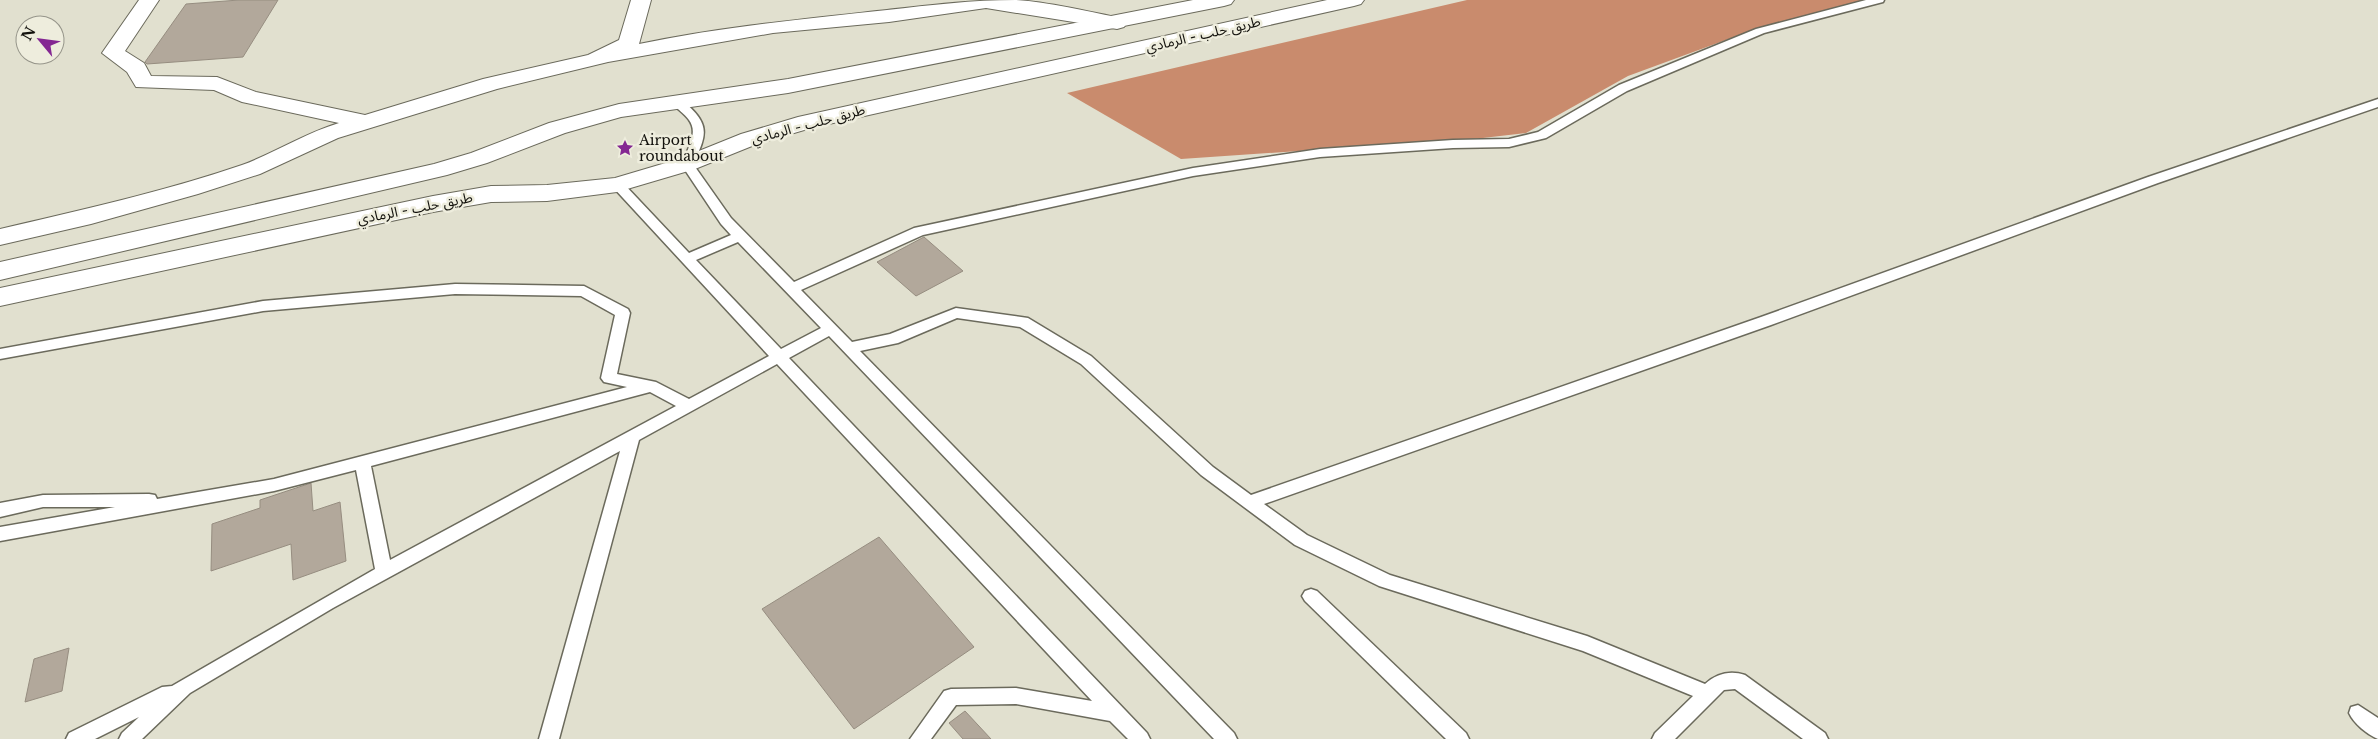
<svg xmlns="http://www.w3.org/2000/svg" width="2378" height="739" viewBox="0 0 2378 739" font-family="'Libre Baskerville','Noto Sans Arabic',serif">
	<style>
		.forest { fill: #c98b6d }
		.building { fill: #b2a89b; stroke: #968d80 }
		.lines { fill: none; stroke-linecap: round; stroke-linejoin: round }
		.service-casing { stroke: #6b6a5c; stroke-width: 3 }
		.minor-casing { stroke: #6b6a5c; stroke-width: 2 }
		.trunk-casing { stroke: #6b6a5c; stroke-width: 2 }
		.service { fill: #fff; fill-rule: evenodd }
		.minor { fill: #fff; fill-rule: evenodd }
		.trunk { fill: #fff; fill-rule: evenodd }
		.labels { text-anchor: middle; stroke-width: 5; stroke-linejoin: round; paint-order: stroke }
		.street-label { font-size: 14px; fill: #13120d; stroke: #eeeddd }
		.poi-label { font-size: 14px; fill: #13120d; stroke: #eeeddd; text-anchor: start }
	</style>
	<rect width="100%" height="100%" fill="#e1e0cf"/>
	<path class="forest" d="M1467,0H1866L1753,30L1628,76L1526,133L1474,139L1181,159L1067,93Z"/>
	<g class="building">
		<path d="M239,0H278L243,57L147,64L145,62L186,4Z"/>
		<path d="M924,237L963,271L916,296L877,262Z"/>
		<path d="M311,483L313,511L340,502L346,561L293,580L291,544L211,571L212,524L260,508V500Z"/>
		<path d="M879,537L974,647L854,729L762,609Z"/>
		<path d="M69,648L62,691L25,702L34,659Z"/>
		<path d="M965,711L991,739H963L949,723Z"/>
	</g>
	<g class="lines">
		<g class="service-casing">
			<g id="service">
				<path d="M1866,0H1884L1883,2L1764,33L1627,91L1546,138L1509,147L1453,148L1320,157L1193,176L923,235L801,290L852,342L890,334L956,308L1028,318L1091,356L1213,467L1251,495L1761,317L2148,177L2378,99V107L2158,183L1771,325L1264,504L1307,535L1390,575L1587,636L1705,684C1716,674 1730,670 1745,675L1825,733L1828,739H1803L1735,689L1724,690L1675,739H1652L1655,733L1693,696L1583,651L1379,586L1295,545L1201,475L1081,364L1020,327L957,318L898,343L860,351L1234,733L1237,739H1214L829,336L789,358L1147,733L1150,739H1128L1110,721L1016,704L956,705L931,739H910L944,691L951,689L1016,688L1092,701L777,364L639,440L559,739H539L620,451L333,608L190,693L142,739H119L122,733L139,717L95,739H66L69,733L162,687L172,686L375,569L356,470L274,491L0,541V527L115,507H43L0,517V503L43,495L149,494L155,495L157,499L274,479L627,387L604,382L601,378L615,315L581,296L455,294L263,311L0,359V349L263,301L455,284L584,286L628,309L630,313L617,374L656,382L689,399L769,356L611,185L612,182H622L689,253L731,235L721,224L681,164C687,151 699,133 689,120C684,113 677,109 672,103L674,100H682C710,124 708,133 693,164L731,218L794,282L914,228L1193,168L1320,149L1453,140L1509,139L1538,132L1619,85L1756,29ZM738,242L821,328L781,349L696,260ZM650,392L676,406L390,560L371,466Z"/>
				<path d="M1311,589L1317,591L1466,733L1469,739H1446L1305,601L1302,596L1305,591Z"/>
				<path d="M2358,705L2378,718V739C2367,734 2354,724 2349,713L2351,707Z"/>
			</g>
		</g>
		<g class="minor-casing">
			<path id="minor" d="M139,0H159L125,51L144,63L151,76L217,77L256,92L365,115L483,79L588,55L619,40L631,0H651L639,44C721,27 804,19 887,10C931,5 972,0 1016,0C1050,2 1084,11 1117,17L1124,19L1127,23L1124,27L1117,29L986,8L889,22L773,33L608,62L497,89L338,138L260,174L198,194L91,224L0,245V229C81,210 163,192 242,165C275,153 305,133 339,123L242,102L214,90L136,87L127,72L102,53Z"/>
		</g>
		<g class="trunk-casing">
			<g id="trunk">
				<path d="M1193,0H1234L1231,4L1224,6L788,93L621,117L565,133L487,163L447,175L0,280V262L434,164L471,153L549,123L619,104L788,79Z"/>
				<path d="M1327,0H1364L1361,4L1354,6L811,128L757,144L695,169L617,192L547,201L491,202L433,212L0,306V288L433,196L491,186L547,185L615,178L679,159L741,134L798,117Z"/>
			</g>
		</g>
		<use href="#service" class="service"/>
		<use href="#minor" class="minor"/>
		<use href="#trunk" class="trunk"/>
	</g>
	<defs>
		<g id="sight-bare" transform="scale(1.35)"><path d="M0-6L1.8-2.2L6-1.7L2.9 1.2L3.7 5.4L0 3.3L-3.7 5.4L-2.9 1.2L-6-1.7L-1.8-2.2Z" fill="#842792" stroke="#eeeddd" stroke-width="2.5" paint-order="stroke"/></g>
	</defs>
	<g fill-rule="evenodd">
		<use href="#sight-bare" x="625" y="148"/>
	</g>
	<g class="labels">
		<g class="street-label">
			<text transform="translate(1203 34) rotate(-13)" y="5">طريق حلب - الرمادي</text>
			<text transform="translate(808 124) rotate(-15)" y="5">طريق حلب - الرمادي</text>
			<text transform="translate(415 208) rotate(-11)" y="5">طريق حلب - الرمادي</text>
		</g>
		<g class="poi-label">
			<text x="639" y="145">Airport<tspan x="639" dy="16">roundabout</tspan></text>
		</g>
	</g>
	<g transform="translate(40 40) rotate(299)"><circle r="24" fill="#eeeddd" stroke="#96958a"/>
	<path d="M0-4L9 19L0 12L-9 19Z" fill="#842792"/>
	<text y="-8" font-size="14" font-weight="bold" text-anchor="middle" fill="#13120d">N</text>
	</g>
</svg>
